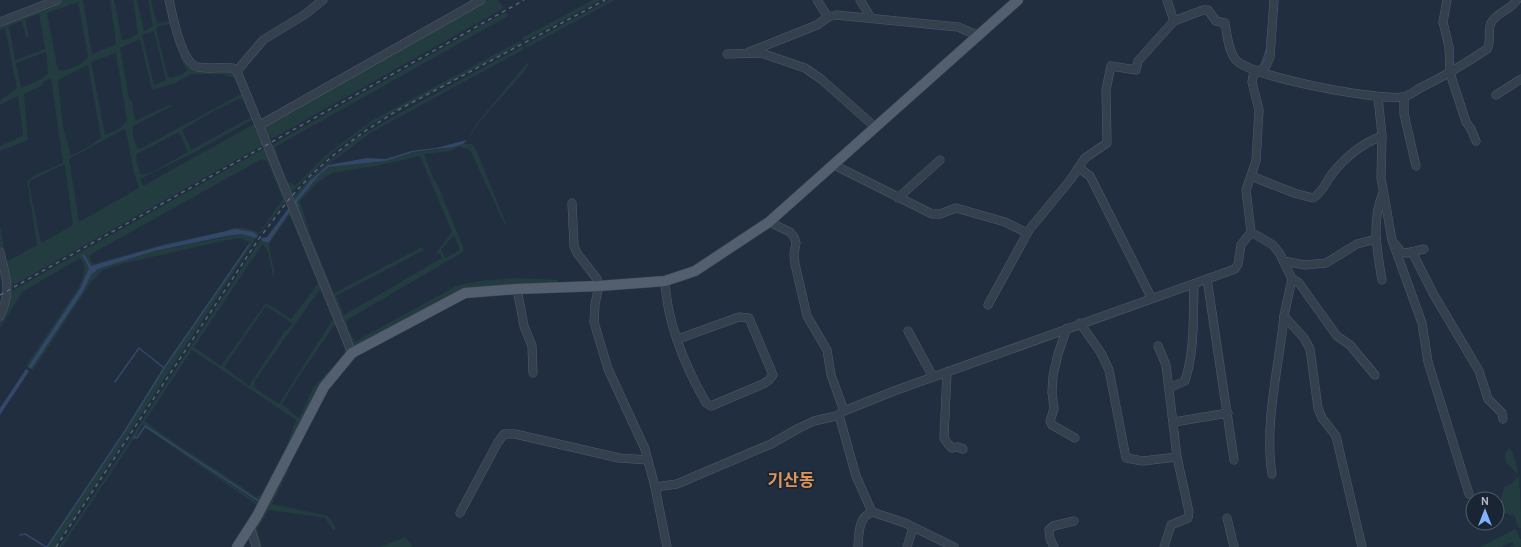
<svg xmlns="http://www.w3.org/2000/svg" width="1521" height="547" viewBox="0 0 1521 547" font-family="Cabin,'Noto Sans KR',sans-serif">
	<style>
		.green { fill: #233c40; fill-rule: evenodd }
		.water { fill: #334868 }
		.lines { fill: none; stroke-linecap: round; stroke-linejoin: round }
		.stream { stroke: #334868; stroke-width: 1.5 }
		.minor-casing { stroke: #505a69; stroke-width: 9 }
		.major-casing { stroke: #3e4957; stroke-width: 11 }
		.minor { stroke: #35404f; stroke-width: 8 }
		.major { stroke: #535e6f; stroke-width: 10 }
		.rail { stroke: #576376; stroke-width: 1.5; stroke-dasharray: 4 4; stroke-linecap: butt }
		.labels { text-anchor: middle; stroke-width: 3.5; stroke-linejoin: round; paint-order: stroke }
		.quarter-label { font-size: 17px; font-weight: bold; fill: #de9357; stroke: #1a2533 }
	</style>
	<rect width="100%" height="100%" fill="#212e3f"/>
	<g class="green">
		<path d="M64,0H83L92,54L116,44L110,0H114L122,40L128,39L138,34L133,0H137L144,31L153,26L148,0H151L157,24L169,21L164,0H166L189,65L231,71L236,74L265,144L10,287L0,244V225L6,262L37,245L27,181L35,175L63,163L51,78L43,82V85L24,94L28,140L0,151V146L22,136L23,132L18,96L0,105V100L17,89L5,28L0,30V25ZM78,2L88,56C85,64 66,72 58,70L47,13ZM39,14L45,49L15,60L9,26L22,21L26,38L29,37L25,19ZM171,24L181,59L187,70L183,74L171,78L168,77L156,29L158,26ZM154,31L166,80L154,85L142,35ZM140,39L152,90L175,83L191,74H221L235,78L241,94L140,149L137,148L133,136V126L172,106L171,104L135,121L132,101L129,99L120,48ZM46,52L48,73L43,78L21,88L16,63ZM116,53L127,120C124,127 112,133 105,135L91,62ZM88,65L101,138L86,148L71,156L63,126L58,80ZM239,99L243,100L251,117L191,150L182,130L212,112ZM252,120L254,124L143,186L140,179L193,153ZM124,129L126,131L134,173L139,188L79,222L69,159ZM179,132L188,152L152,172L141,175L136,160L137,154ZM65,165L73,225L41,243L29,184L30,181L58,167Z"/>
		<path d="M488,0H498L504,8L268,141L264,128L265,125Z"/>
		<path d="M593,0H601L524,41L522,38Z"/>
		<path d="M609,0H615L526,48L525,45Z"/>
		<path d="M506,12L508,16L275,147L286,184L291,182L295,186L326,155L371,121L520,41L521,44L370,125L332,153L290,194L270,146Z"/>
		<path d="M523,46L524,49L370,133L320,171L310,181L293,202L292,198L313,175L357,138L407,109Z"/>
		<path d="M528,62L529,64L523,73L481,120L467,141L476,124Z"/>
		<path d="M463,144H472L476,149L506,224L505,225L470,150L460,146L451,151L424,154L434,180L436,181L463,247V252L347,320C346,326 351,337 356,341L456,286L478,281L516,278L558,280V283L473,288L355,347L352,345L294,204H296L308,235L297,202L320,174L330,167L386,161L413,152L436,150ZM420,156L452,232L437,252V254L440,253L442,258L344,315L336,296L424,250L422,247L334,293L311,237L300,201L318,182L332,173L376,166ZM454,235L460,250L445,258L441,250Z"/>
		<path d="M267,147L288,198L258,236L244,230H226L215,235L157,247L91,266L84,254L82,255L89,268L81,287L28,367L26,366L79,287C83,276 88,268 80,258L22,292L0,328V320L10,292ZM262,159L267,161L283,199L259,233L246,228H233L214,234L169,243L93,264L89,257L93,253Z"/>
		<path d="M291,210L349,354L324,384L261,502L145,425H142L136,437L132,436L261,239L263,241L280,224ZM288,216H290L318,284L291,319L267,303L265,304L221,366L194,347L262,245H264L268,252L273,276L275,275L269,244ZM320,289L333,319L279,404L255,388L254,382ZM266,306L293,324L284,332L249,386L224,367ZM335,324L345,349L344,354L313,388L299,418L282,404L298,378ZM192,350L296,420L286,447L261,495L256,497C220,470 180,449 145,421Z"/>
		<path d="M242,234L256,238L55,547H47L126,431L164,368L249,245V242L241,238L227,240L121,264L103,270L91,282L33,370L31,369L82,293L91,275L98,269L154,251Z"/>
		<path d="M145,426L260,504L234,547H231L257,505L144,427L138,438L133,440L62,547H59L132,437L137,438Z"/>
		<path d="M1509,447C1521,463 1521,506 1521,528H1518L1515,516L1504,513L1500,503L1504,487L1512,483L1519,476L1506,462L1505,454Z"/>
		<path d="M288,466L289,469L272,504L328,516L336,528L333,530L325,518L269,510L257,529L262,547H258L254,526Z"/>
		<path d="M1515,529L1521,540V547H1510L1514,545L1512,542L1501,547H1480Z"/>
		<path d="M405,537L413,547H380Z"/>
	</g>
	<g class="water">
		<path d="M467,140L463,144L453,147L413,152L386,161L329,167L320,174L297,202L308,235L296,204L293,202L310,181L328,165L367,158L386,159L411,151L436,148Z"/>
		<path d="M291,205V210L269,242H264L261,239L262,238L267,237Z"/>
		<path d="M235,229L253,232L258,236L256,238L242,234L227,236L154,251L98,269L91,275L82,293L31,369L28,367L81,287L89,268L82,255L84,254L91,266L157,247Z"/>
		<path d="M26,369L29,371L0,415V408Z"/>
	</g>
	<g class="lines">
		<g class="stream">
			<path d="M1270,4V0"/>
			<path d="M1267,44L1268,30"/>
			<path d="M1261,65L1267,48"/>
			<path d="M115,382L139,348L164,368"/>
			<path d="M133,437L137,438L145,426L260,502"/>
			<path d="M20,535L25,534L46,547"/>
			<path d="M47,547L125,431L164,368L249,245"/>
		</g>
		<g class="minor-casing">
			<g id="minor">
				<path d="M169,0C173,16 181,63 198,67C209,69 221,67 233,68L237,71L352,353"/>
				<path d="M817,0L828,17"/>
				<path d="M860,0L871,18"/>
				<path d="M1167,0L1174,21"/>
				<path d="M1447,0L1443,22L1449,47L1450,73L1466,122L1471,129L1476,141"/>
				<path d="M0,22L57,0"/>
				<path d="M749,52L817,25L828,17L836,15L958,27L979,36"/>
				<path d="M727,54L761,53L805,68L821,79L875,127"/>
				<path d="M237,71L263,40L304,15L323,0"/>
				<path d="M1496,95L1521,79"/>
				<path d="M1378,97L1382,136L1381,178L1392,240L1422,323L1428,362L1469,494"/>
				<path d="M1404,97V114L1416,166"/>
				<path d="M260,125L481,0"/>
				<path d="M834,165L932,214H940L956,208L1005,222L1027,233"/>
				<path d="M1079,168L1090,176L1151,297"/>
				<path d="M1251,176L1294,193L1313,198C1323,192 1326,182 1332,174C1346,156 1361,144 1382,136"/>
				<path d="M898,198L940,160"/>
				<path d="M572,203L574,246L577,253L597,279L599,286L595,304L594,322L608,369L645,449L655,487L667,547"/>
				<path d="M769,222L790,232L794,237L796,243L794,254L795,264L807,316L827,350L831,375L844,411"/>
				<path d="M1251,232L1273,245L1280,254L1292,279L1284,316L1304,338L1310,349L1318,408L1322,418L1336,436L1362,547"/>
				<path d="M1395,244L1401,252L1407,253L1424,249"/>
				<path d="M0,252C6,278 12,291 0,316"/>
				<path d="M1412,252L1434,295L1479,371L1488,399L1502,413L1503,419"/>
				<path d="M1283,261L1305,265L1326,263L1357,244L1376,239"/>
				<path d="M1207,279L1234,460"/>
				<path d="M1292,279L1299,283L1337,336L1350,345L1375,375"/>
				<path d="M1382,280C1377,251 1371,221 1383,193"/>
				<path d="M665,281C667,323 685,366 706,403L711,406L763,384L769,380L773,375L749,318L739,317L678,339"/>
				<path d="M517,289L524,326L532,346L533,373"/>
				<path d="M988,305L1029,230L1071,179L1085,158L1107,143L1106,90L1111,66L1136,70L1138,61L1174,21L1203,10H1208L1216,21L1225,23C1227,34 1228,51 1236,60C1251,77 1379,101 1403,97C1409,96 1416,90 1422,87C1445,76 1466,63 1487,49C1492,41 1487,31 1491,23C1497,12 1511,10 1517,0"/>
				<path d="M1080,323L1101,353L1109,370L1126,458L1143,461L1177,457L1166,365L1158,346"/>
				<path d="M1067,328L1058,354L1053,376L1052,392L1054,409L1050,421L1052,425L1075,438"/>
				<path d="M908,331L933,377"/>
				<path d="M947,372L944,438L948,444L952,448L958,447L963,449"/>
				<path d="M1169,388L1185,381C1195,349 1193,317 1194,284"/>
				<path d="M839,415L856,476L872,512L905,523L954,547"/>
				<path d="M1174,422L1228,413"/>
				<path d="M1272,474C1264,423 1279,367 1284,316"/>
				<path d="M655,487L677,484L771,444L799,428L814,421L836,416L844,411L894,391L1235,269L1238,264L1241,245L1251,232L1246,190L1256,161L1259,110L1252,82L1253,76L1266,66L1270,57L1274,0"/>
				<path d="M460,513L498,442L504,434H515L619,458L648,460"/>
				<path d="M1227,518L1234,547"/>
				<path d="M250,526L256,547"/>
				<path d="M858,547C859,534 858,517 872,512"/>
				<path d="M907,547L913,528"/>
				<path d="M1054,547L1050,539L1049,530L1053,526L1074,521"/>
				<path d="M1164,547L1171,525L1188,518L1189,512L1177,457"/>
			</g>
		</g>
		<g class="major-casing">
			<path id="major" d="M237,547L257,516L324,387L352,353L465,293L517,289L599,286L665,281L695,271L769,222L1018,0"/>
		</g>
		<use href="#minor" class="minor"/>
		<use href="#major" class="major"/>
		<g class="rail">
			<path d="M0,295L524,0"/>
			<path d="M56,547L258,240L290,198L311,175L336,153L365,131L398,110L605,0"/>
		</g>
	</g>
	<g class="labels">
		<g class="quarter-label">
			<text x="791" y="486">기산동</text>
		</g>
	</g>
	<g transform="translate(1485 511)"><circle r="19" fill="#1a2533" stroke="#56616f"/>
	<path d="M0-3L7 15L0 10L-7 15Z" fill="#81b1ff"/>
	<text y="-6" font-size="11" font-weight="bold" text-anchor="middle" fill="#b1baca">N</text>
	</g>
</svg>
